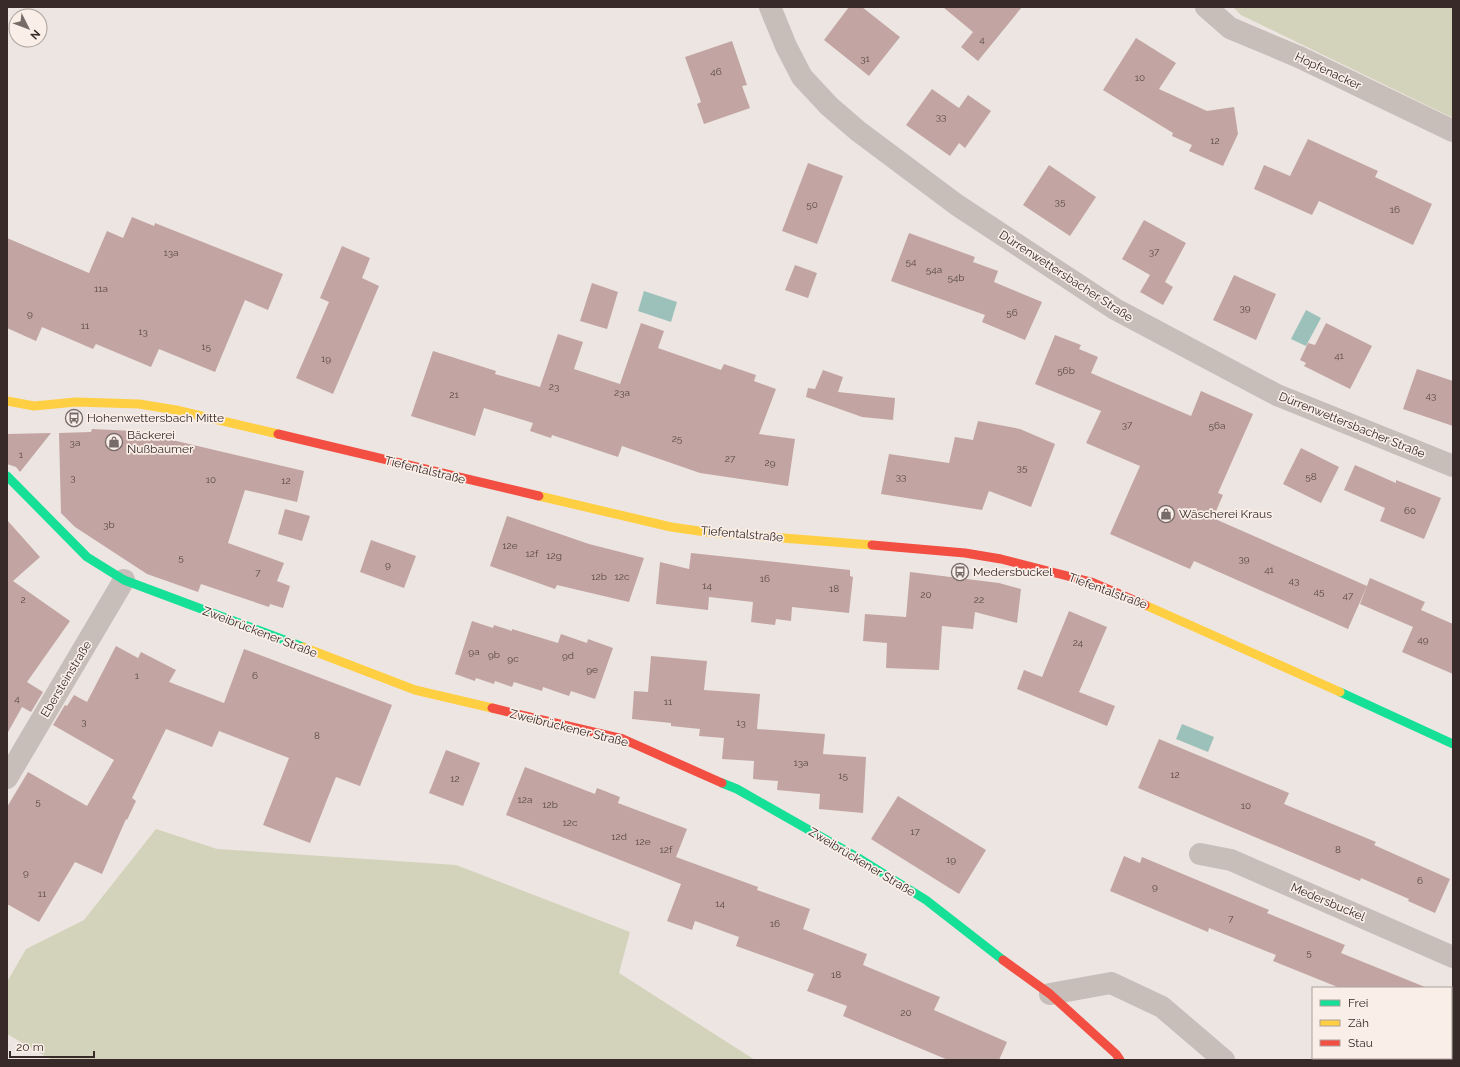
<svg xmlns="http://www.w3.org/2000/svg" width="1460" height="1067" viewBox="0 0 1460 1067" font-family="Raleway,sans-serif">
	<style>
		.green { fill: #d3d2ba }
		.water { fill: #9cc1ba }
		.building { fill: #c2a5a2 }
		.lines { fill: none; stroke-linecap: round; stroke-linejoin: round }
		.street { stroke: #c7bdb9; stroke-width: 22 }
		.fast { stroke: #16e098; stroke-width: 9 }
		.slow { stroke: #ffcf43; stroke-width: 9 }
		.jam { stroke: #f24e42; stroke-width: 9 }
		.labels { text-anchor: middle; stroke-width: 3.5; stroke-linejoin: round; paint-order: stroke }
		.number-label { font-size: 10px; fill: #5a4946 }
		.street-label { font-size: 12px; fill: #382a28; stroke: #faefe8 }
		.poi-label { font-size: 12px; fill: #382a28; stroke: #faefe8; text-anchor: start }
	</style>
	<rect width="100%" height="100%" fill="#ede5e1"/>
	<g class="green">
		<path d="M1233,7H1453V118L1241,15Z"/>
		<path d="M156,829L217,849L456,865L630,932L619,973L755,1060H52L7,1034V982L26,949L84,920Z"/>
	</g>
	<g class="water">
		<path d="M644,291L677,302L671,322L638,311Z"/>
		<path d="M1306,310L1321,318L1306,346L1291,339Z"/>
		<path d="M1182,724L1214,737L1208,752L1176,739Z"/>
	</g>
	<g class="building">
		<path d="M849,7H862L900,37L869,76L824,40Z"/>
		<path d="M943,7H1022L978,61L961,47L973,32Z"/>
		<path d="M1136,38L1176,63L1159,89L1207,111L1234,107L1238,134L1223,166L1189,151L1192,145L1172,136L1173,133L1103,90Z"/>
		<path d="M732,41L747,85L742,86L750,108L704,124L697,104L701,102L685,57Z"/>
		<path d="M932,89L959,108L968,95L991,111L965,148L959,143L950,156L906,125Z"/>
		<path d="M1308,139L1378,171L1375,177L1432,204L1413,245L1319,201L1312,215L1254,189L1264,165L1290,176Z"/>
		<path d="M808,163L843,176L817,244L782,231Z"/>
		<path d="M1049,165L1096,197L1070,236L1023,205Z"/>
		<path d="M132,217L154,226L155,223L283,274L268,310L245,300L215,372L159,349L151,367L96,344L93,349L42,327L36,341L7,328V238L89,273L107,231L123,238Z"/>
		<path d="M1144,220L1186,243L1165,282L1173,287L1163,305L1140,292L1150,275L1122,259Z"/>
		<path d="M909,233L975,257L973,262L998,271L994,282L1042,302L1025,340L982,322L985,315L891,281Z"/>
		<path d="M342,246L370,258L362,278L379,286L333,394L296,378L329,302L320,298Z"/>
		<path d="M795,265L817,273L808,298L785,290Z"/>
		<path d="M1234,275L1276,294L1256,340L1213,320Z"/>
		<path d="M592,283L618,292L607,329L580,321Z"/>
		<path d="M641,323L664,331L658,348L721,370L724,364L756,375L754,381L776,389L759,434L795,439L788,486L700,473L622,446L618,457L552,435L551,438L530,431L533,423L484,408L475,436L411,416L433,351L496,371L495,374L540,387L558,334L583,342L574,369L620,384Z"/>
		<path d="M1326,323L1372,346L1350,389L1304,366L1306,363L1300,360L1308,343L1315,345Z"/>
		<path d="M1055,335L1081,345L1079,349L1098,357L1091,373L1191,416L1201,391L1253,414L1218,493L1223,495L1213,518L1367,586L1348,629L1194,561L1190,569L1110,534L1140,466L1086,443L1101,411L1035,384Z"/>
		<path d="M1417,369L1453,381V426L1403,409Z"/>
		<path d="M823,370L843,377L838,392L895,398L893,420L862,417L806,397L808,388L815,389Z"/>
		<path d="M978,421L1020,429L1055,444L1031,507L989,491L982,510L881,494L889,454L949,463L955,437L973,440Z"/>
		<path d="M92,429L134,431L304,471L297,502L245,490L228,543L284,563L277,581L290,586L283,608L270,604L269,607L201,584L198,592L147,574L75,527L61,513L59,433L91,432Z"/>
		<path d="M51,433L20,472L16,467L7,464V434Z"/>
		<path d="M1301,448L1339,467L1321,503L1283,484Z"/>
		<path d="M1355,465L1396,483V480L1441,498L1424,539L1380,521L1385,508L1344,490Z"/>
		<path d="M285,509L310,516L302,541L278,534Z"/>
		<path d="M507,516L589,544L644,558L629,602L557,585L555,589L490,566Z"/>
		<path d="M7,520L40,557L13,581L70,621L27,682L43,692L31,712L22,707L7,734Z"/>
		<path d="M371,540L416,556L404,588L360,572Z"/>
		<path d="M691,553L850,570V576L853,577L849,613L792,607L791,621L776,619L775,625L751,622L753,602L709,597L708,610L656,604L660,562L689,569Z"/>
		<path d="M910,572L999,583L1021,589L1017,623L975,612L973,629L942,626L939,670L886,668L887,643L863,641L865,614L906,617Z"/>
		<path d="M1370,578L1425,602L1421,610L1453,624V674L1402,652L1413,627L1360,604Z"/>
		<path d="M1069,611L1107,627L1079,692L1115,706L1107,726L1017,689L1024,670L1042,677Z"/>
		<path d="M472,621L493,628L494,625L512,631V629L558,643L561,634L587,643L588,639L613,648L595,699L571,691L569,696L543,687L542,691L514,682L512,687L495,681L494,684L476,678L475,681L455,674Z"/>
		<path d="M116,646L138,658L141,652L176,670L169,682L224,703L244,649L392,705L360,786L336,777L310,843L263,825L289,758L219,731L212,747L166,729L132,798L136,801L127,820L126,819L102,874L75,862L39,922L7,904V807L28,772L87,806L114,760L53,725L65,705L67,706L74,695L87,702Z"/>
		<path d="M651,656L707,661L704,690L760,694L757,729L825,734L823,754L866,757L863,813L819,809L820,794L777,790L778,781L753,779L754,761L722,759L724,738L699,736L700,729L671,726V723L632,719L634,691L648,692Z"/>
		<path d="M1159,739L1289,793L1284,804L1376,842L1374,845L1450,879L1435,913L1408,901L1409,899L1361,878L1360,881L1138,788Z"/>
		<path d="M446,750L480,763L463,806L429,793Z"/>
		<path d="M525,767L595,794L597,788L620,797L618,803L687,829L676,857L758,887L757,890L810,909L803,929L867,954L863,965L940,997L934,1010L1007,1042L999,1060H948L843,1016L847,1006L807,991L814,974L736,946L739,937L695,921L692,930L667,921L681,884L506,815Z"/>
		<path d="M898,796L986,850L959,894L871,839Z"/>
		<path d="M1124,856L1140,863L1142,857L1269,910L1267,913L1345,945L1341,953L1425,987V988H1340L1273,961L1276,955L1209,928L1208,932L1110,891Z"/>
	</g>
	<g class="lines">
		<g class="street">
			<path d="M770,7L786,46L802,77L829,106L858,131L957,205L1115,309L1277,395L1453,466"/>
			<path d="M1206,7L1230,28L1299,57L1453,131"/>
			<path d="M7,778L124,580"/>
			<path d="M1200,854L1231,860L1453,957"/>
			<path d="M1050,994L1111,983L1162,1007L1224,1060"/>
		</g>
		<g class="fast">
			<path d="M7,476L87,557L124,580L303,647"/>
			<path d="M1340,692L1453,744"/>
			<path d="M722,783L737,789L860,859L926,900L1003,960"/>
		</g>
		<g class="slow">
			<path d="M7,401L34,406L76,402L139,404L176,410L278,434"/>
			<path d="M539,496L671,527L706,532L872,545"/>
			<path d="M1145,605L1340,692"/>
			<path d="M303,647L415,690L492,708"/>
		</g>
		<g class="jam">
			<path d="M278,434L539,496"/>
			<path d="M872,545L965,553L1001,559L1091,582L1145,605"/>
			<path d="M492,708L623,739L722,783"/>
			<path d="M1003,960L1050,994L1116,1054L1120,1060"/>
		</g>
	</g>
	<defs>
		<g id="bus-ring" transform="scale(0.9)"><circle r="9.5" fill="#faefe8" stroke="#776b69" stroke-width="1.5"/><path d="M-5-6H5V4H4V6H2V4H-2V6H-4V4H-5ZM-3.5-4V0h7V-4ZM-3.5 1.2v1.5H-2V1.2ZM2 1.2v1.5H3.5V1.2Z" fill="#776b69"/></g>
		<g id="shop-ring" transform="scale(0.9)"><circle r="9.5" fill="#faefe8" stroke="#776b69" stroke-width="1.5"/><path d="M-5-2.5h2.3a2.7 3.5 0 0 1 5.4 0H5L5.5 6h-11ZM-1.5-2.5h3a1.5 2.3 0 0 0-3 0Z" fill="#776b69"/></g>
	</defs>
	<g fill-rule="evenodd">
		<use href="#bus-ring" x="74" y="418"/>
		<use href="#shop-ring" x="114" y="442"/>
		<use href="#shop-ring" x="1166" y="514"/>
		<use href="#bus-ring" x="960" y="572"/>
	</g>
	<g class="labels">
		<g class="number-label">
			<text x="982" y="43">4</text>
			<text x="865" y="62">31</text>
			<text x="716" y="75">46</text>
			<text x="1140" y="81">10</text>
			<text x="941" y="120">33</text>
			<text x="1215" y="144">12</text>
			<text x="1060" y="205">35</text>
			<text x="812" y="208">50</text>
			<text x="1395" y="213">16</text>
			<text x="1154" y="255">37</text>
			<text x="171" y="256">13a</text>
			<text x="911" y="265">54</text>
			<text x="934" y="273">54a</text>
			<text x="956" y="281">54b</text>
			<text x="101" y="292">11a</text>
			<text x="1245" y="311">39</text>
			<text x="1012" y="316">56</text>
			<text x="30" y="317">9</text>
			<text x="85" y="329">11</text>
			<text x="143" y="335">13</text>
			<text x="206" y="350">15</text>
			<text x="1339" y="359">41</text>
			<text x="326" y="362">19</text>
			<text x="1066" y="374">56b</text>
			<text x="554" y="390">23</text>
			<text x="622" y="396">23a</text>
			<text x="454" y="398">21</text>
			<text x="1431" y="399">43</text>
			<text x="1127" y="428">37</text>
			<text x="1217" y="429">56a</text>
			<text x="677" y="442">25</text>
			<text x="75" y="446">3a</text>
			<text x="21" y="458">1</text>
			<text x="730" y="462">27</text>
			<text x="770" y="466">29</text>
			<text x="1022" y="471">35</text>
			<text x="901" y="480">33</text>
			<text x="1311" y="480">58</text>
			<text x="73" y="481">3</text>
			<text x="211" y="483">10</text>
			<text x="286" y="484">12</text>
			<text x="1410" y="514">60</text>
			<text x="109" y="528">3b</text>
			<text x="510" y="549">12e</text>
			<text x="532" y="557">12f</text>
			<text x="554" y="559">12g</text>
			<text x="181" y="561">5</text>
			<text x="1244" y="562">39</text>
			<text x="388" y="568">9</text>
			<text x="1269" y="573">41</text>
			<text x="258" y="576">7</text>
			<text x="599" y="580">12b</text>
			<text x="622" y="580">12c</text>
			<text x="765" y="582">16</text>
			<text x="1294" y="584">43</text>
			<text x="707" y="589">14</text>
			<text x="834" y="592">18</text>
			<text x="1319" y="595">45</text>
			<text x="926" y="598">20</text>
			<text x="1348" y="599">47</text>
			<text x="23" y="603">2</text>
			<text x="979" y="603">22</text>
			<text x="1423" y="643">49</text>
			<text x="1078" y="646">24</text>
			<text x="474" y="655">9a</text>
			<text x="494" y="658">9b</text>
			<text x="568" y="659">9d</text>
			<text x="513" y="662">9c</text>
			<text x="592" y="673">9e</text>
			<text x="137" y="679">1</text>
			<text x="255" y="679">6</text>
			<text x="17" y="702">4</text>
			<text x="668" y="705">11</text>
			<text x="84" y="725">3</text>
			<text x="741" y="726">13</text>
			<text x="317" y="739">8</text>
			<text x="801" y="766">13a</text>
			<text x="1175" y="778">12</text>
			<text x="843" y="779">15</text>
			<text x="455" y="782">12</text>
			<text x="525" y="803">12a</text>
			<text x="38" y="805">5</text>
			<text x="550" y="808">12b</text>
			<text x="1246" y="809">10</text>
			<text x="570" y="826">12c</text>
			<text x="915" y="835">17</text>
			<text x="619" y="840">12d</text>
			<text x="643" y="845">12e</text>
			<text x="666" y="853">12f</text>
			<text x="1338" y="853">8</text>
			<text x="951" y="863">19</text>
			<text x="26" y="876">9</text>
			<text x="1420" y="884">6</text>
			<text x="1155" y="890">9</text>
			<text x="42" y="897">11</text>
			<text x="720" y="907">14</text>
			<text x="1231" y="922">7</text>
			<text x="775" y="927">16</text>
			<text x="1309" y="956">5</text>
			<text x="836" y="978">18</text>
			<text x="906" y="1016">20</text>
		</g>
		<g class="street-label">
			<text transform="translate(1328 71) rotate(25)" y="4">Hopfenacker</text>
			<text transform="translate(1066 276) rotate(33)" y="4">Dürrenwettersbacher Straße</text>
			<text transform="translate(1352 425) rotate(22)" y="4">Dürrenwettersbacher Straße</text>
			<text transform="translate(425 470) rotate(14)" y="4">Tiefentalstraße</text>
			<text transform="translate(742 534) rotate(5)" y="4">Tiefentalstraße</text>
			<text transform="translate(1108 591) rotate(20)" y="4">Tiefentalstraße</text>
			<text transform="translate(260 632) rotate(21)" y="4">Zweibrückener Straße</text>
			<text transform="translate(66 679) rotate(-59)" y="4">Ebersteinstraße</text>
			<text transform="translate(569 728) rotate(14)" y="4">Zweibrückener Straße</text>
			<text transform="translate(862 862) rotate(31)" y="4">Zweibrückener Straße</text>
			<text transform="translate(1328 902) rotate(23)" y="4">Medersbuckel</text>
		</g>
		<g class="poi-label">
			<text x="87" y="422">Hohenwettersbach Mitte</text>
			<text x="127" y="439">Bäckerei<tspan x="127" dy="14">Nußbaumer</tspan></text>
			<text x="1179" y="518">Wäscherei Kraus</text>
			<text x="973" y="576">Medersbuckel</text>
		</g>
	</g>
	<rect width="1460" height="1067" fill="none" stroke="#382a28" stroke-width="16"/>
	<rect x="1312" y="987" width="140" height="72" fill="#faefe8" stroke="#aca09b"/>
	<rect x="1320" y="1000" width="20" height="6" fill="#16e098" stroke="#aca09b"/>
	<text x="1348" y="1007" font-size="12" fill="#382a28">Frei</text>
	<rect x="1320" y="1020" width="20" height="6" fill="#ffcf43" stroke="#aca09b"/>
	<text x="1348" y="1027" font-size="12" fill="#382a28">Zäh</text>
	<rect x="1320" y="1040" width="20" height="6" fill="#f24e42" stroke="#aca09b"/>
	<text x="1348" y="1047" font-size="12" fill="#382a28">Stau</text>
	<g transform="translate(28 28) rotate(132)"><circle r="19" fill="#faefe8" stroke="#aca09b"/>
	<path d="M0-3L7 15L0 10L-7 15Z" fill="#776b69"/>
	<text y="-6" font-size="11" font-weight="bold" text-anchor="middle" fill="#382a28">N</text>
	</g>
	<path d="M10 1051v6h84v-6" fill="none" stroke="#382a28" stroke-width="2"/>
	<text x="16" y="1051" font-size="12" fill="#382a28" stroke="#faefe8" stroke-width="3" paint-order="stroke">20 m</text>
</svg>
